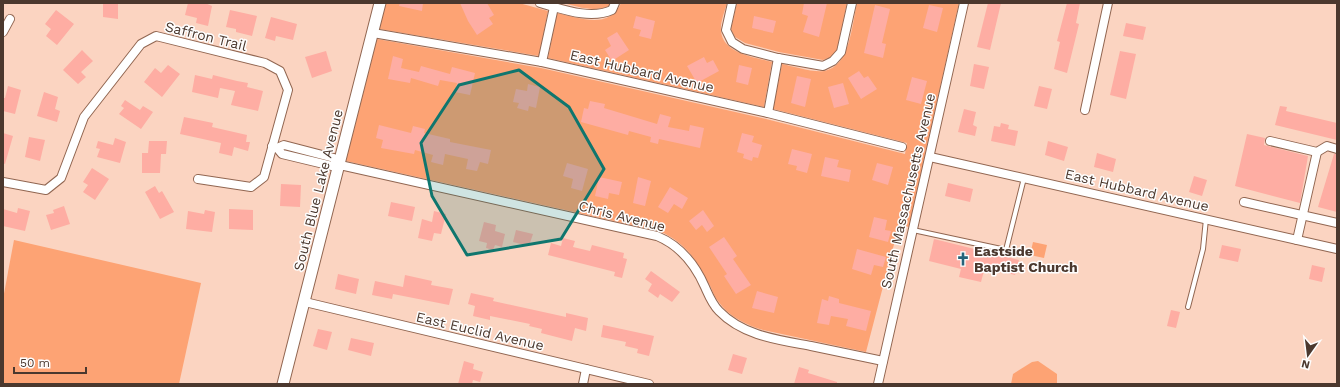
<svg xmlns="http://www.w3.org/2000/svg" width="1340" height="387" viewBox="0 0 1340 387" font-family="'Work Sans',sans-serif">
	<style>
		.green { fill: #fda374 }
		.building { fill: #feada3 }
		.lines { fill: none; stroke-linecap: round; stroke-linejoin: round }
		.service-casing { stroke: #916651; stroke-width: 6 }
		.minor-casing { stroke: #916651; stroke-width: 10 }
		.secondary-casing { stroke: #916651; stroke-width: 13 }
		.service { stroke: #fff; stroke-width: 4 }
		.minor { stroke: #fff; stroke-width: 8 }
		.secondary { stroke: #fff; stroke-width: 11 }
		.marked { fill: #0f766e; fill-opacity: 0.2; stroke: #0f766e; stroke-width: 3; stroke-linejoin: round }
		.labels { text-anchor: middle; stroke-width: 3; stroke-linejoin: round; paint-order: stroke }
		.street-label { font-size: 14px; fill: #4b382e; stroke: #fefefe }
		.poi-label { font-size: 14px; font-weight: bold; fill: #4b382e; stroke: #fefefe; text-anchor: start }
	</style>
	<rect width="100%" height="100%" fill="#fbd4c1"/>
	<g class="green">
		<path d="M385,3H519L548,11L539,56L379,29Z"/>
		<path d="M562,3H610L609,6C593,13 577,6 562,3Z"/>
		<path d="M621,3H727C725,11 720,22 721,31C723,54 755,57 772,62L764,107L548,58L557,13C580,18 609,30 621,3Z"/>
		<path d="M737,3H847L837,50L831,57L823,60L779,52L745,43L735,37L731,29Z"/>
		<path d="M857,3H959L909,227L899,225L866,352L763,330C746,325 728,316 718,301C713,295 712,288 708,282C696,258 683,241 659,231L346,161L377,39L541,68L766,119L905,154L907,143L773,109L782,64C792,66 814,73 824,71C850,67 852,24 857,3Z"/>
		<path d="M14,240L201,283L179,384H3V299Z"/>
		<path d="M1033,242L1047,245L1044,258L1030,255Z"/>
		<path d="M1038,361L1057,374V384H1011L1013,374L1032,362Z"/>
	</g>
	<g class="building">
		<path d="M103,3H118V19L103,17Z"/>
		<path d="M188,3H205L212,6L208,26L196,23L197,18L185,15Z"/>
		<path d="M400,3H423L422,11L399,6Z"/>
		<path d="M460,3H487L494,15L489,18L493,24L477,35L468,21Z"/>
		<path d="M804,3H827L819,37L803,32L808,16L802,14Z"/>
		<path d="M988,3H1001L990,50L977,47Z"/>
		<path d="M1067,3H1080L1076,23L1079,24L1067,73L1054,69L1060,42L1057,41Z"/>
		<path d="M875,5L890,9L882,43L886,44L883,58L864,53Z"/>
		<path d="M929,5L943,8L937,32L923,28Z"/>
		<path d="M56,10L74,24L57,45L46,36L51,29L45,24Z"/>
		<path d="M230,10L257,16L252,36L236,32V29L226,27Z"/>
		<path d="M636,16L655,21L651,39L639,36L641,30L633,28Z"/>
		<path d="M754,16L776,21L773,33L752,28Z"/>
		<path d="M271,17L297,24L293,40L276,36L275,41L265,38Z"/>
		<path d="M1126,23L1146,27L1143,40L1123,36Z"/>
		<path d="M617,32L629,50L612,61L605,50L611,46L607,38Z"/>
		<path d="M82,50L93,61L81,72L86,77L78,84L63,70Z"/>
		<path d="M326,51L332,71L312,78L305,57Z"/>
		<path d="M1120,51L1136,54L1126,99L1110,95Z"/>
		<path d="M393,56L403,59L401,68L419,72L421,66L450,74L452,67L475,73L470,95L455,92L457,83L440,80L438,86L411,78L410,83L388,79Z"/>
		<path d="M704,57L707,63L713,60L719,71L697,83L687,66Z"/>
		<path d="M974,64L989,67L984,89L970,86Z"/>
		<path d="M168,65L180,74L162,97L144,82L155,68L161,73Z"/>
		<path d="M739,65L752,68L748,85L736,82Z"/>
		<path d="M859,71L864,78L868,76L877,89L861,99L848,78Z"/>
		<path d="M195,75L212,79L213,75L237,81L248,83L247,87L263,91L258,111L231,105L235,91L220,88L218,98L192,92Z"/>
		<path d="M797,76L811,79L805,107L791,103Z"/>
		<path d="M912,77L927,81L921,104L906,100Z"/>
		<path d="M843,83L849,104L834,108L828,87Z"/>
		<path d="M528,84L540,87L536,108L529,106L528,111L517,108L519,103L513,102L516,89L527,91Z"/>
		<path d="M8,86L21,90L15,114L3,111V98H5Z"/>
		<path d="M1039,86L1052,89L1047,109L1034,106Z"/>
		<path d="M44,92L58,97L55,109L60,111L57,122L37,116Z"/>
		<path d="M125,100L140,110L143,106L153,112L141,129L119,114L124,108L121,106Z"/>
		<path d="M590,101L605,104L604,108L657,124L660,114L671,117L668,127L689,131L690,125L704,128L700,148L659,139L658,144L650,142L651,137L629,131L628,135L581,122L584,108L588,109Z"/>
		<path d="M1280,106L1287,107L1286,111L1337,123V140L1275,125Z"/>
		<path d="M964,109L976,112L973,125L977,127L975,136L958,132Z"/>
		<path d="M184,117L213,123L212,127L247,135L246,142H250L248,151L234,147L232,156L219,153L221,143L180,134Z"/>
		<path d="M1001,123L1009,125L1008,129L1018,131L1015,146L991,141L994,126L1000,127Z"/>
		<path d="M379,125L411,133L413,126L425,129L424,133L450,139V142L491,150L488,164L480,162L477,171L466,169L468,159L445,154L443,165L431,162L433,155L415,150L414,154L381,148L383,140L376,138Z"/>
		<path d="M3,133L13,136L5,164L3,163Z"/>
		<path d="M742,133L754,136L752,142L762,145L758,158L753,157L752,161L743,158L744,154L737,152Z"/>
		<path d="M1247,134L1265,138L1264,145L1308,156L1300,203L1235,186Z"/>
		<path d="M29,137L45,140L40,161L25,157Z"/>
		<path d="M115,138L126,142L120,163L97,157L100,149L96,148L98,141L113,145Z"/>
		<path d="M149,141H167L166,154H161L160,173H142V153H148Z"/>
		<path d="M1048,141L1068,147L1064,161L1045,155Z"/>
		<path d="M792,149L812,154L807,173L796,170L797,166L788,164Z"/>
		<path d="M1097,153L1116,159L1113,172L1094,167Z"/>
		<path d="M1334,154H1337V212L1318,207Z"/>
		<path d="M825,157L839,160L837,167L851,170L849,182L821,176Z"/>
		<path d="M567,163L588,169L582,191L571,188L573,179L563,176Z"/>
		<path d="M877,163L893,167L888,185L872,180Z"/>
		<path d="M92,168L109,179L95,200L83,192L88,185L83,182Z"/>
		<path d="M1194,176L1207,180L1202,196L1189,192Z"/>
		<path d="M599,177L622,182L619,195L609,193L608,199L595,196Z"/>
		<path d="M638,177L651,181L645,206L633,203Z"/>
		<path d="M948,183L973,189L970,202L945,196Z"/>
		<path d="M281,184L301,185L300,207L280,206Z"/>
		<path d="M155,186L159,193L162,191L174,212L160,219L145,192Z"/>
		<path d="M670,187L688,198L682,209L674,204L668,213L658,207Z"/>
		<path d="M391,202L415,207L412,221L388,216Z"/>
		<path d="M64,206L70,224L51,230L46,215L54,213L53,210Z"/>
		<path d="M18,208L30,211L25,231L3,226V209L17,213Z"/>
		<path d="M229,209L253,210V230L229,229Z"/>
		<path d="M205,210L215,212L212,232L186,229L188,211L204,214Z"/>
		<path d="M703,210L714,226L707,232L702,225L696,230L689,221Z"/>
		<path d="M434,211L446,214L441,234L434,233L432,241L418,238L422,219L432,222Z"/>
		<path d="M874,217L887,220L885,230L891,231L888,242L869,237Z"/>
		<path d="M484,222L496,225L495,231L505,234L502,247L495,245L493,250L486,248L487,243L479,241Z"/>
		<path d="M516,230L533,234L529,246L513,242Z"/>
		<path d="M724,237L737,256L733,259L751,285L736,294L724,276L727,274L709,247Z"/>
		<path d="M563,238L575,241L573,247L590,251L592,245L624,253L623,258L627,259L622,278L614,276L615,272L548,255L551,243L561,246Z"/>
		<path d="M934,239L1019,260L1015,275L985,267L981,282L959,277L961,269L929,261Z"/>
		<path d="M1222,245L1241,249L1238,262L1219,258Z"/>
		<path d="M857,249L886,257L883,267L874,265L871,275L852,269Z"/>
		<path d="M1312,265L1325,268L1322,282L1309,279Z"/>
		<path d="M651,271L680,292L672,302L660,294L658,298L648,291L652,284L645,279Z"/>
		<path d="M338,274L359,279L356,294L335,289Z"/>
		<path d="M405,275L432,281L431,285L453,289L449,305L393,294L392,299L372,295L375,281L403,287Z"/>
		<path d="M757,291L778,297L774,313L752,308Z"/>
		<path d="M471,293L494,298L493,301L566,317V313L588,318L586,331L575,328L572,341L541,333L542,329L529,326L530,324L490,316V320L473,316L475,306L468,304Z"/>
		<path d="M829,296L839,299V303L871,311L866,331L846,326L848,319L831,316L829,325L817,323L822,299L828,301Z"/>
		<path d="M1171,310L1180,312L1176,328L1167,326Z"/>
		<path d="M603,325L654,336L649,356L637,353L638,349L625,346L626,342L601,337Z"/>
		<path d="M318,329L332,332L327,350L313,346Z"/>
		<path d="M351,338L374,343L371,356L348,350Z"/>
		<path d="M733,354L747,358L742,374L728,370Z"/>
		<path d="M464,361L474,364L473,369L483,372L480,382L473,380L472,384H458Z"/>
		<path d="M799,367L809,370L808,373L837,382V384H794Z"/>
	</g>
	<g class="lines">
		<g class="service-casing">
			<g id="service">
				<path d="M913,230L1006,250L1024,178"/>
				<path d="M1188,307L1203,249L1206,219"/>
			</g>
		</g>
		<g class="minor-casing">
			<g id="minor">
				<path d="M540,3C562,9 590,20 612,10L615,3"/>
				<path d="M732,3L726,30L732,42L743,49L778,58L823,66L833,61L841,52L852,3"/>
				<path d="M3,32L10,19"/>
				<path d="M373,33L542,62L768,113L902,147"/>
				<path d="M542,62L554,7"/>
				<path d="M1085,110L1108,3"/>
				<path d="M768,113L778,58"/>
				<path d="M1270,141L1317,152L1327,146L1337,149"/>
				<path d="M272,146L277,148L282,154L332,166L336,164L340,165L657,236C681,246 695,264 705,287C709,296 712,304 719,311C743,336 779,340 811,346C835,351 859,356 883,361"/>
				<path d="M277,148L284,145L334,158L336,164"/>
				<path d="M930,157L1337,249"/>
				<path d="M3,182L46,190L61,178L84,117L141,44L156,36L265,63L280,71L288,90L264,177L251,187L198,179"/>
				<path d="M1244,202L1337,223"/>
				<path d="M1297,240L1317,152"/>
				<path d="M305,302L649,384"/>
				<path d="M583,384L586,369"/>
				<path d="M878,384L964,3"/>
			</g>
		</g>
		<g class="secondary-casing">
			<path id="secondary" d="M283,384L380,3"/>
		</g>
		<use href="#service" class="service"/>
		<use href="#minor" class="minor"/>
		<use href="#secondary" class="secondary"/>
	</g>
	<path class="marked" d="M519,70L569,107L604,169L561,239L467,255L432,196L421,143L459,85Z"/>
	<defs>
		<g id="church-bare" transform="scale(1.08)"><path d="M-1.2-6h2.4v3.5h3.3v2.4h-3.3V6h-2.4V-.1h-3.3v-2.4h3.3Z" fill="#27637a" stroke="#fefefe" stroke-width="2.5" paint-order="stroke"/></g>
	</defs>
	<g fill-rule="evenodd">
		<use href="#church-bare" x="963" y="259"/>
	</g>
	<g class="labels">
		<g class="street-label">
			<text transform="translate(206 36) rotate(14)" y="5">Saffron Trail</text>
			<text transform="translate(642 71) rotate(13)" y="5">East Hubbard Avenue</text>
			<text transform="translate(318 190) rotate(-76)" y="5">South Blue Lake Avenue</text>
			<text transform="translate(1137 190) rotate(13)" y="5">East Hubbard Avenue</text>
			<text transform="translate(908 191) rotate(-77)" y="5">South Massachusetts Avenue</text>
			<text transform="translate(622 216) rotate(14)" y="5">Chris Avenue</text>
			<text transform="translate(480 331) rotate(13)" y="5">East Euclid Avenue</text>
		</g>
		<g class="poi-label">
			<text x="974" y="256">Eastside<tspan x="974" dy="16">Baptist Church</tspan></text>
		</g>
	</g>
	<rect width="1340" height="387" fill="none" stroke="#4b382e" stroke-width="8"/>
	<g transform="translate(1308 355) rotate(194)" stroke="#fefefe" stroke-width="3" paint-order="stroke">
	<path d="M0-3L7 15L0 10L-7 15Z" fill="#4b382e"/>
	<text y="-6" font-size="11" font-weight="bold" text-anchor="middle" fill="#4b382e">N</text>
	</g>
	<path d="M14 367v6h72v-6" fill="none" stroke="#4b382e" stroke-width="2"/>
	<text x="20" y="367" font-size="12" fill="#4b382e" stroke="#fefefe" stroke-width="3" paint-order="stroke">50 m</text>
</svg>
